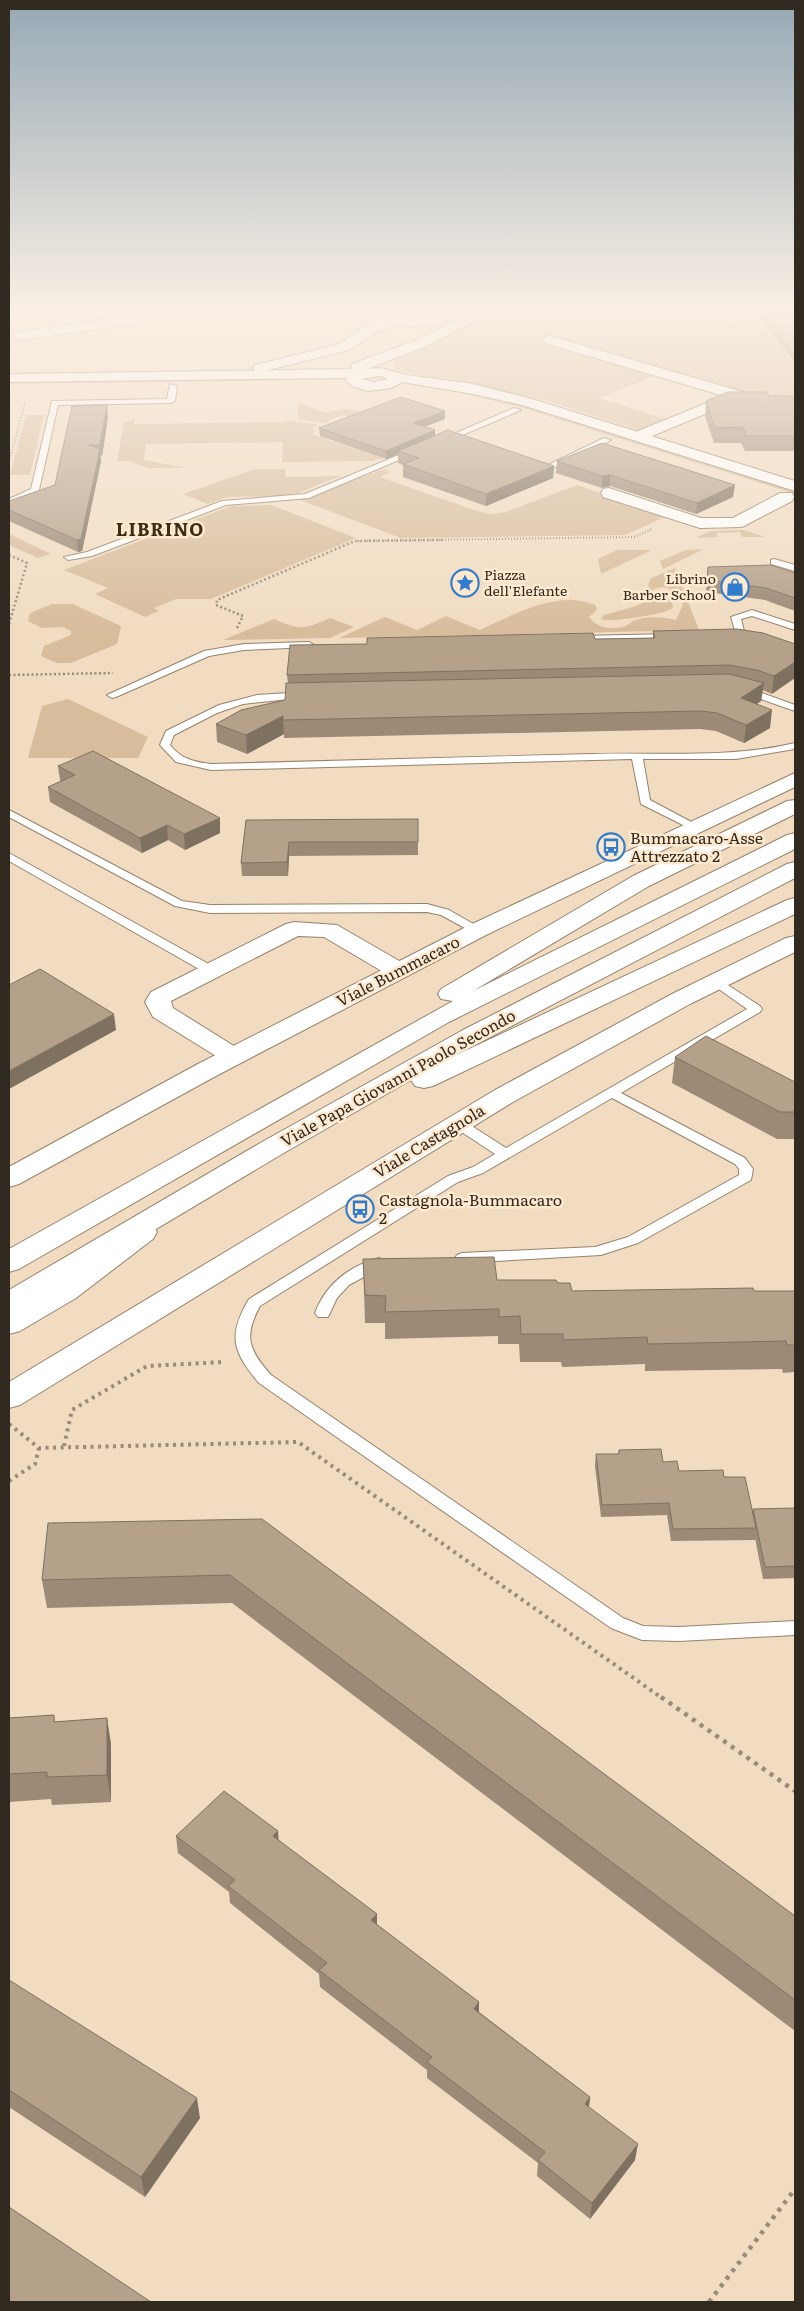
<svg xmlns="http://www.w3.org/2000/svg" width="804" height="2311" viewBox="0 0 804 2311" font-family="Literata,serif">
	<style>
		.green { fill: #d8bd9d }
		.lines { fill: none; stroke-linecap: round; stroke-linejoin: round }
		.lane-casing { stroke: #95826a; stroke-width: 2 }
		.street-casing { stroke: #95826a; stroke-width: 2 }
		.secondary-casing { stroke: #95826a; stroke-width: 2 }
		.primary-casing { stroke: #95826a; stroke-width: 2 }
		.path-far3 { stroke: #9a8b78; stroke-width: 2; stroke-dasharray: 1 2; stroke-linecap: butt }
		.path-far2 { stroke: #9a8b78; stroke-width: 2.5; stroke-dasharray: 2 2.5; stroke-linecap: butt }
		.path-far1 { stroke: #9a8b78; stroke-width: 4; stroke-dasharray: 3 4.5; stroke-linecap: butt }
		.path { stroke: #9a8b78; stroke-width: 4.5; stroke-dasharray: 4 5.5; stroke-linecap: butt }
		.lane { fill: #fff; fill-rule: evenodd }
		.street { fill: #fff; fill-rule: evenodd }
		.secondary { fill: #fff; fill-rule: evenodd }
		.primary { fill: #fff; fill-rule: evenodd }
		.wall { fill: #9c8a76 }
		.shaded-wall { fill: #7f7160 }
		.building { fill: #b5a189; stroke: #7f7160 }
		.labels { text-anchor: middle; stroke-width: 5; stroke-linejoin: round; paint-order: stroke }
		.far-poi-label { font-size: 14px; fill: #312a20; stroke: #fee9cf; text-anchor: start }
		.poi-label { font-size: 16px; fill: #312a20; stroke: #fee9cf; text-anchor: start }
		.street-label { font-size: 16px; fill: #312a20; stroke: #fee9cf }
		.far-district-label { font-size: 18px; font-weight: bold; letter-spacing: 1px; fill: #3d2d18; stroke: #fee9cf }
	</style>
	<rect width="100%" height="100%" fill="#f1dcc2"/>
	<g class="green">
		<path d="M510,307H700L728,318L733,325H762L795,362V413L668,371L599,398L665,419L638,430L542,399L401,371L395,368L394,362L400,358Z"/>
		<path d="M312,377L317,380L9,384V380Z"/>
		<path d="M411,383L443,387L527,405L795,490V494L522,408L456,392L409,385Z"/>
		<path d="M298,402L325,413C338,409 355,408 368,413L354,418L343,415L323,423L298,419Z"/>
		<path d="M26,415H44L30,475H10Z"/>
		<path d="M135,418L134,424L286,422V420L319,425L310,428L315,431L312,434L383,458L373,461L282,462L283,442L146,444L144,460L186,468H148L130,461H117L124,423Z"/>
		<path d="M255,469H285L286,477L341,476L298,493L276,496L227,497L208,504L183,494Z"/>
		<path d="M384,469L391,472L380,477L477,511L491,514L506,512L577,485L667,516L625,535L401,538L300,500Z"/>
		<path d="M271,505L356,538L211,599H176L154,608L159,611L145,617L95,594L108,588L64,570L231,506Z"/>
		<path d="M744,530L765,537H742L740,532L716,533L718,537L696,538L711,531Z"/>
		<path d="M9,534L51,554L38,558L9,545Z"/>
		<path d="M704,549L663,569L660,561L686,550Z"/>
		<path d="M617,550H652L601,574L598,559Z"/>
		<path d="M675,568L699,630L339,638L385,617L417,630L446,616L480,630C512,615 559,589 595,605L597,610L589,617C597,628 613,631 626,626C629,624 632,621 636,620C648,616 663,617 676,620L683,604C678,590 664,582 651,591L648,586L651,578Z"/>
		<path d="M656,596L671,598L673,608C665,614 611,623 601,619L604,615L636,606Z"/>
		<path d="M52,604H73L121,626L117,644L71,663H57L41,656L44,646L71,635V631L63,627L42,628L28,621L30,613Z"/>
		<path d="M330,618L354,627L330,638L223,640L274,619C299,630 304,630 330,618Z"/>
		<path d="M68,699L148,737L138,758H28L42,706Z"/>
	</g>
	<g class="lines">
		<g class="lane-casing">
			<g id="lane">
				<path d="M170,384L177,386L175,401L171,403L58,405L39,490L34,496L9,504V499L31,489L52,401L167,399Z"/>
				<path d="M514,408L521,410L444,443L437,441Z"/>
				<path d="M604,438L611,440L555,467L548,465Z"/>
				<path d="M411,450L418,452L309,498L226,505L92,556L68,560L64,557L87,552L222,501L305,494Z"/>
				<path d="M774,559L795,565V571L771,564V560Z"/>
				<path d="M752,610L795,624V630L752,616L741,619L745,635L743,637H737L731,617Z"/>
				<path d="M672,634L677,637L675,639L581,642L576,639L581,636Z"/>
				<path d="M309,642L314,645L312,647L244,650L209,656L116,697L112,698L107,695L204,651L244,644Z"/>
				<path d="M745,687L795,705V711L741,692V688Z"/>
				<path d="M304,692L309,695L308,697L243,704L217,713L174,735L170,745C181,759 194,762 211,764C338,761 465,757 592,754C660,752 728,759 795,743V749L736,759H643L650,800L697,825L699,827L697,829L693,830L641,804L632,759L211,770L176,762L160,745L166,731L219,705L257,695Z"/>
				<path d="M9,810L182,901L210,905L427,904L449,910L484,930L478,934L474,933L441,915L427,912L210,913L175,906L9,817Z"/>
				<path d="M9,853L214,967L216,970L210,974L206,973L9,861Z"/>
				<path d="M717,978L760,1006L762,1009L760,1012L621,1093L745,1158L753,1169L751,1180L638,1243L601,1255L462,1263L457,1261L455,1258L457,1255L462,1253L595,1247L628,1237L739,1175V1169L735,1164L612,1098L483,1173L458,1182L260,1306C243,1337 249,1350 271,1375L623,1618L643,1626L679,1627L795,1621V1635L679,1641L642,1640L611,1628L259,1383C233,1352 227,1336 249,1299L448,1176L473,1167L495,1154L454,1127L452,1124L454,1121H464L506,1148L747,1009L713,985L711,982Z"/>
				<path d="M379,1258L384,1260L386,1263L384,1266L349,1285L337,1298L328,1317H318L315,1313C326,1284 349,1266 379,1258Z"/>
			</g>
		</g>
		<g class="street-casing">
			<g id="street">
				<path d="M192,307H231L224,311L20,340L13,336L20,332Z"/>
				<path d="M323,307H352L390,317L414,319L431,317L455,307H474L451,319L431,325L414,327L394,326L376,332L349,350L260,372L255,371L253,368L255,365L339,344L366,326L377,322L325,310Z"/>
				<path d="M795,309V317L736,319L729,315L736,311Z"/>
				<path d="M550,336L743,392L746,395L743,398L645,439H633L631,436L633,433L724,396L545,343L543,340L545,337Z"/>
				<path d="M609,488L701,518H733L780,493H792L794,497L792,501L742,527L700,528L603,497L601,493L603,489Z"/>
				<path d="M294,922L337,925L408,966L411,971L408,976L399,978L390,976L324,937L298,936L171,1001L173,1008L242,1051L246,1056L242,1061L233,1064L224,1061L153,1017L145,1002L151,992L286,924Z"/>
			</g>
		</g>
		<g class="secondary-casing">
			<g id="secondary">
				<path d="M483,307H502L424,347L367,369L380,368L407,375L473,384L532,399L795,481V491L522,405L473,394L402,382L391,388L368,391L352,386L346,380L347,378L9,382V374L351,369L352,364L414,341ZM380,376L388,379L374,382L361,379Z"/>
				<path d="M795,773V787L486,935L214,1077L19,1184L9,1187V1167L196,1065L470,925Z"/>
				<path d="M795,936V952L690,1004L513,1102L20,1405L9,1408V1382L495,1090L672,994L786,938Z"/>
				<path d="M143,1223L153,1225L157,1232L153,1239L76,1298L20,1331L9,1334V1311L56,1284L133,1225Z"/>
			</g>
		</g>
		<g class="primary-casing">
			<g id="primary">
				<path d="M795,800V814L649,886L473,991L787,835L795,833V849L449,1022L19,1269L9,1272V1249L453,1001L441,999L438,994L441,989L633,876L787,801Z"/>
				<path d="M795,862V878L452,1057L787,900L795,898V914L433,1086L424,1088L415,1086L411,1080L282,1154L20,1310L9,1313V1290L262,1142L463,1030L787,864Z"/>
			</g>
		</g>
		<g class="path-far3">
			<path d="M9,462L25,403"/>
			<path d="M355,541L635,537L652,529"/>
		</g>
		<g class="path-far2">
			<path d="M9,555L27,563L9,624"/>
			<path d="M237,628L243,616L216,605L217,600L355,541L443,540"/>
			<path d="M9,675L113,673"/>
		</g>
		<g class="path-far1">
			<path d="M9,1424L39,1448L298,1442L662,1698"/>
			<path d="M64,1446L72,1410L147,1366L225,1362"/>
			<path d="M9,1481L35,1464L39,1448"/>
		</g>
		<g class="path">
			<path d="M661,1697L795,1791"/>
			<path d="M709,2302L795,2189"/>
		</g>
		<use href="#lane" class="lane"/>
		<use href="#street" class="street"/>
		<use href="#secondary" class="secondary"/>
		<use href="#primary" class="primary"/>
	</g>
	<g class="wall">
		<path d="M730,307H795V308L731,309Z"/>
		<path d="M795,313V363L761,320L762,314Z"/>
		<path d="M769,396L795,398V451H745L741,443H714L705,416L706,401Z"/>
		<path d="M108,417L102,456H100L101,461L82,551L78,552L9,521V501L55,485Z"/>
		<path d="M445,419L424,427L435,435L554,466L553,478L486,506L403,477V465L398,463V454L386,459L320,436L319,428Z"/>
		<path d="M557,461L733,497L696,514L610,486L602,488L556,473Z"/>
		<path d="M708,567L795,573V611L765,600L706,592Z"/>
		<path d="M653,631L795,644L772,694L763,690L761,701L757,704L770,728L744,743L716,731L700,729L284,738V734L247,754L217,742L216,724L285,700L288,683L287,675L595,639L653,638Z"/>
		<path d="M58,766L220,818V833L185,850L168,840L142,853L50,802L48,787L61,781L60,780Z"/>
		<path d="M246,820L418,842V855L289,856L288,876H242L241,863Z"/>
		<path d="M675,1057L795,1082V1139H777L672,1083Z"/>
		<path d="M363,1259L497,1280L558,1283L572,1291H795V1372L783,1373L782,1369L645,1371V1364L562,1367L561,1362H520L519,1344H498V1336L385,1339V1323H365Z"/>
		<path d="M619,1450L663,1462L679,1471L724,1477L753,1512V1509L795,1508V1578L763,1579L755,1538V1540L671,1541L667,1515L601,1517L595,1466L596,1454H618Z"/>
		<path d="M262,1519L795,1916V2031L232,1603L47,1608L42,1580Z"/>
		<path d="M54,1715L55,1722L107,1718L111,1745V1802L52,1805L51,1799L9,1802V1718Z"/>
		<path d="M176,1836L278,1840L377,1914V1925L479,2002V2012L590,2097L589,2107L635,2160L590,2219L537,2176L538,2163L427,2078V2070L320,1987L319,1974L230,1903L229,1892L178,1853Z"/>
		<path d="M9,1980L200,2118L145,2197L9,2107Z"/>
	</g>
	<g class="shaded-wall">
		<path d="M150,307H177L150,311Z"/>
		<path d="M107,405L108,417L102,456L100,445Z"/>
		<path d="M445,411V419L413,431V423Z"/>
		<path d="M435,430V438L398,451V454L386,459V451Z"/>
		<path d="M100,449L101,461L82,551L78,552L77,540Z"/>
		<path d="M554,466L553,478L486,506V494Z"/>
		<path d="M610,475V486L602,488V476Z"/>
		<path d="M735,485L733,497L696,514L697,503Z"/>
		<path d="M795,662V678L772,694L774,676Z"/>
		<path d="M764,683L761,701L739,716L741,698Z"/>
		<path d="M772,710L770,728L744,743L746,725Z"/>
		<path d="M283,716L284,734L247,754L246,735Z"/>
		<path d="M220,818V833L185,850L184,834Z"/>
		<path d="M167,825L168,840L142,853L140,838Z"/>
		<path d="M289,842V856L288,876L287,862Z"/>
		<path d="M114,1014L116,1030L9,1089V1071Z"/>
		<path d="M107,1718L111,1745V1802L107,1775Z"/>
		<path d="M278,1831L279,1848L273,1836Z"/>
		<path d="M377,1914V1931L371,1920Z"/>
		<path d="M479,2002V2019L474,2009Z"/>
		<path d="M590,2097L588,2114L585,2104Z"/>
		<path d="M197,2098L200,2118L145,2197L141,2177Z"/>
		<path d="M638,2144L635,2160L590,2219L592,2203Z"/>
	</g>
	<g class="building">
		<path d="M795,313V356L762,314Z"/>
		<path d="M728,392H767L769,396H789L795,398V436H746L743,427L715,428L706,401Z"/>
		<path d="M401,397L445,411L413,423L435,430L386,451L319,428Z"/>
		<path d="M107,405L100,445H89L100,449L81,539L77,540L9,510V501L55,485L72,406Z"/>
		<path d="M448,430L554,466L486,494L403,464L419,458L398,451Z"/>
		<path d="M602,443L735,485L697,503L610,475L602,476L557,461Z"/>
		<path d="M771,565L795,573V598L766,588L707,580L708,567Z"/>
		<path d="M737,629L763,633L795,644V662L774,676L757,670L729,665L287,675L290,645L367,644V638L593,633L595,639L655,638L653,631Z"/>
		<path d="M729,674L764,683L741,698L772,710L746,725L717,713L701,711L283,720V716L246,735L216,724L241,710L285,700L286,683Z"/>
		<path d="M93,751L220,818L184,834L167,825L140,838L48,787L75,775L58,766Z"/>
		<path d="M418,819V842H289L287,862L241,863L246,820Z"/>
		<path d="M40,969L114,1014L9,1071V985Z"/>
		<path d="M706,1036L795,1082V1112H780L675,1057Z"/>
		<path d="M494,1257L497,1280H556L558,1283H570L572,1291L753,1288L754,1291H795V1345H787L786,1341L648,1344L647,1337L563,1340V1334H521L520,1316L499,1317V1309L385,1312L386,1296L365,1295L363,1259Z"/>
		<path d="M661,1449L663,1462L677,1461L679,1471L723,1470L724,1477H745L756,1528L673,1529L669,1503L602,1505L596,1454H619V1450Z"/>
		<path d="M795,1508V1566L765,1567L753,1509Z"/>
		<path d="M262,1519L795,1916V2000L230,1575L42,1580L48,1523Z"/>
		<path d="M54,1715V1722L107,1718V1775L47,1777V1772L9,1774V1718Z"/>
		<path d="M224,1791L278,1831L273,1836L377,1914L371,1920L479,2002L474,2009L590,2097L585,2104L638,2144L592,2203L538,2160L545,2152L427,2062L432,2057L319,1970L327,1963L228,1886L235,1880L176,1836Z"/>
		<path d="M9,1980L197,2098L141,2177L9,2090Z"/>
		<path d="M9,2207L151,2302H9Z"/>
	</g>
	<linearGradient id="sky" x2="0" y2="1"><stop stop-color="#97a9b5"/><stop offset="0.49" stop-color="#f9efe4"/><stop offset="1" stop-color="#f9efe4" stop-opacity="0"/></linearGradient>
	<rect width="804" height="631" fill="url(#sky)"/>
	<defs>
		<g id="sight-ring" transform="scale(1.4375)"><circle r="9.5" fill="#fee9cf" stroke="#307dcd" stroke-width="1.5"/><path d="M0-6L1.8-2.2L6-1.7L2.9 1.2L3.7 5.4L0 3.3L-3.7 5.4L-2.9 1.2L-6-1.7L-1.8-2.2Z" fill="#307dcd"/></g>
		<g id="shop-ring" transform="scale(1.4375)"><circle r="9.5" fill="#fee9cf" stroke="#307dcd" stroke-width="1.5"/><path d="M-5-2.5h2.3a2.7 3.5 0 0 1 5.4 0H5L5.5 6h-11ZM-1.5-2.5h3a1.5 2.3 0 0 0-3 0Z" fill="#307dcd"/></g>
		<g id="bus-ring" transform="scale(1.4375)"><circle r="9.5" fill="#fee9cf" stroke="#307dcd" stroke-width="1.5"/><path d="M-5-6H5V4H4V6H2V4H-2V6H-4V4H-5ZM-3.5-4V0h7V-4ZM-3.5 1.2v1.5H-2V1.2ZM2 1.2v1.5H3.5V1.2Z" fill="#307dcd"/></g>
	</defs>
	<g fill-rule="evenodd">
		<use href="#sight-ring" x="465" y="583"/>
		<use href="#shop-ring" x="735" y="587"/>
		<use href="#bus-ring" x="611" y="847"/>
		<use href="#bus-ring" x="360" y="1209"/>
	</g>
	<g class="labels">
		<g class="far-poi-label">
			<text x="484" y="580">Piazza<tspan x="484" dy="16">dell'Elefante</tspan></text>
			<text x="716" y="584" text-anchor="end">Librino<tspan x="716" dy="16">Barber School</tspan></text>
		</g>
		<g class="poi-label">
			<text x="630" y="844">Bummacaro-Asse<tspan x="630" dy="18">Attrezzato 2</tspan></text>
			<text x="379" y="1206">Castagnola-Bummacaro<tspan x="379" dy="18">2</tspan></text>
		</g>
		<g class="street-label">
			<text transform="translate(398 971) rotate(-27)" y="6">Viale Bummacaro</text>
			<text transform="translate(398 1078) rotate(-29)" y="6">Viale Papa Giovanni Paolo Secondo</text>
			<text transform="translate(429 1141) rotate(-31)" y="6">Viale Castagnola</text>
		</g>
		<g class="far-district-label">
			<text x="160" y="536">LIBRINO</text>
		</g>
	</g>
	<rect width="804" height="2311" fill="none" stroke="#312a20" stroke-width="20"/>
</svg>
